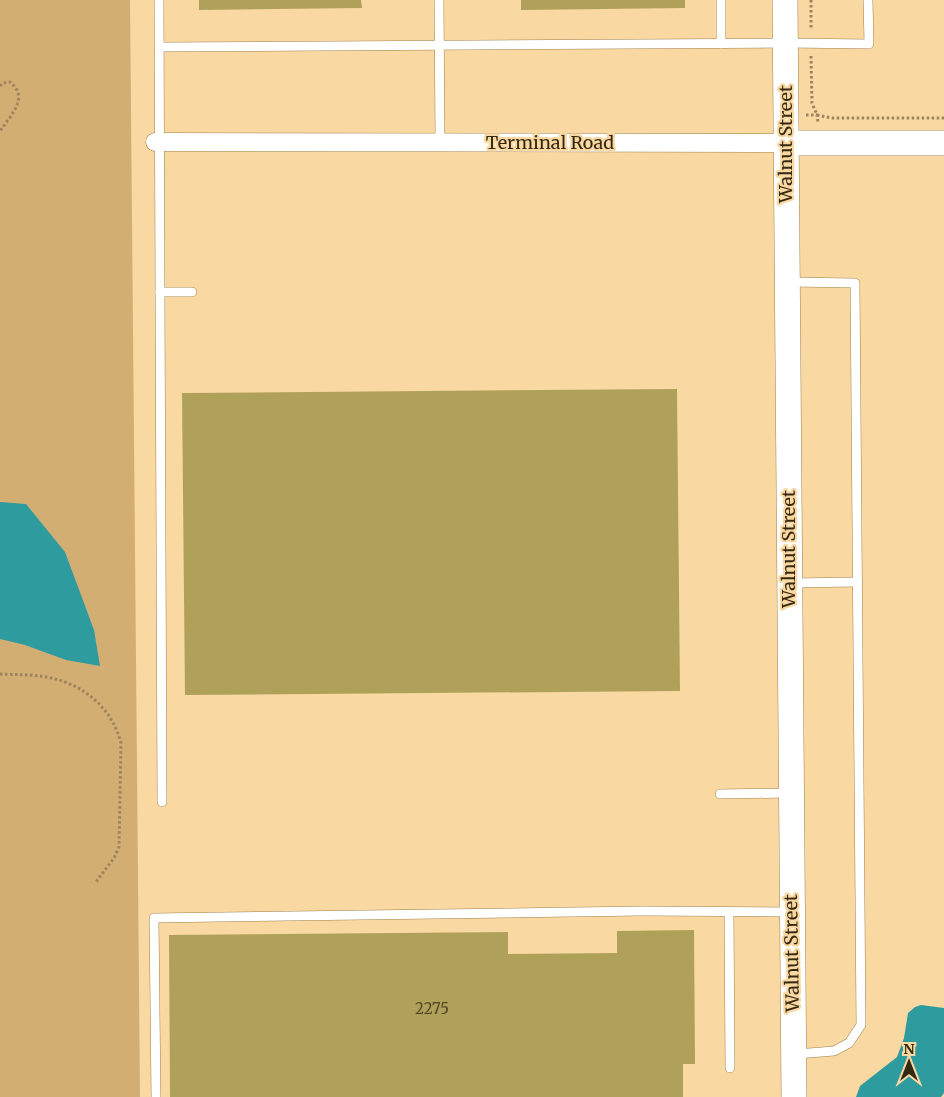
<svg xmlns="http://www.w3.org/2000/svg" width="944" height="1097" viewBox="0 0 944 1097" font-family="Merriweather,serif">
	<style>
		.green { fill: #d3ae73 }
		.water { fill: #2e9b9f }
		.building { fill: #afa159 }
		.lines { fill: none; stroke-linecap: round; stroke-linejoin: round }
		.lane-casing { stroke: #9f804c; stroke-width: 10 }
		.street-casing { stroke: #9f804c; stroke-width: 19 }
		.secondary-casing { stroke: #9f804c; stroke-width: 26 }
		.path { stroke: #9d845e; stroke-width: 3; stroke-dasharray: 2.5 2.5; stroke-linecap: butt }
		.lane { stroke: #fff; stroke-width: 9 }
		.street { stroke: #fff; stroke-width: 18 }
		.secondary { stroke: #fff; stroke-width: 25 }
		.labels { text-anchor: middle; stroke-width: 4.5; stroke-linejoin: round; paint-order: stroke }
		.number-label { font-size: 15px; fill: #544624 }
		.street-label { font-size: 18px; fill: #352812; stroke: #fad8a2 }
	</style>
	<rect width="100%" height="100%" fill="#fad8a2"/>
	<path class="green" d="M0,0H130L140,1097H0Z"/>
	<g class="water">
		<path d="M0,502L26,504L65,552L94,630L100,666L66,660L25,645L0,639Z"/>
		<path d="M921,1005L944,1008V1093L941,1097H856L860,1086L897,1057L904,1038L908,1013L915,1007Z"/>
	</g>
	<g class="building">
		<path d="M199,0H361L362,8L199,10Z"/>
		<path d="M521,0H685V8L521,10Z"/>
		<path d="M677,389L680,691L185,695L182,393Z"/>
		<path d="M694,930L695,1064H683V1097H170L169,935L508,932V954L617,953V931Z"/>
	</g>
	<g class="lines">
		<g class="lane-casing">
			<g id="lane">
				<path d="M159,0L160,292"/>
				<path d="M439,0L440,143"/>
				<path d="M721,0V44"/>
				<path d="M160,47L785,43L869,44L868,0"/>
				<path d="M790,282L855,283L861,1025L849,1043L834,1051L796,1054"/>
				<path d="M791,583L858,582"/>
				<path d="M720,794L790,793"/>
				<path d="M162,802L160,292H192"/>
				<path d="M729,912L730,1068"/>
				<path d="M156,1097L154,918L641,911L790,912"/>
			</g>
		</g>
		<g class="street-casing">
			<path id="street" d="M155,142L786,143"/>
		</g>
		<g class="secondary-casing">
			<g id="secondary">
				<path d="M785,0L794,1097"/>
				<path d="M786,143H944"/>
			</g>
		</g>
		<g class="path">
			<path d="M811,0V29"/>
			<path d="M811,56L812,103L817,115L832,118H944"/>
			<path d="M0,86L3,83L10,82C30,98 10,116 0,131"/>
			<path d="M806,115H817L818,122"/>
			<path d="M0,674C17,675 34,674 51,678C85,685 112,709 121,743L119,847L114,858L96,882"/>
		</g>
		<use href="#lane" class="lane"/>
		<use href="#street" class="street"/>
		<use href="#secondary" class="secondary"/>
	</g>
	<g class="labels">
		<g class="number-label">
			<text x="432" y="1014">2275</text>
		</g>
		<g class="street-label">
			<text x="550" y="149">Terminal Road</text>
			<text transform="translate(786 144) rotate(-90)" y="6">Walnut Street</text>
			<text transform="translate(789 549) rotate(-90)" y="6">Walnut Street</text>
			<text transform="translate(792 953) rotate(-91)" y="6">Walnut Street</text>
		</g>
	</g>
	<g transform="translate(909 1062)" stroke="#fad8a2" stroke-width="4" paint-order="stroke">
	<path d="M0-4L9 19L0 12L-9 19Z" fill="#352812"/>
	<text y="-8" font-size="14" font-weight="bold" text-anchor="middle" fill="#352812">N</text>
	</g>
</svg>
